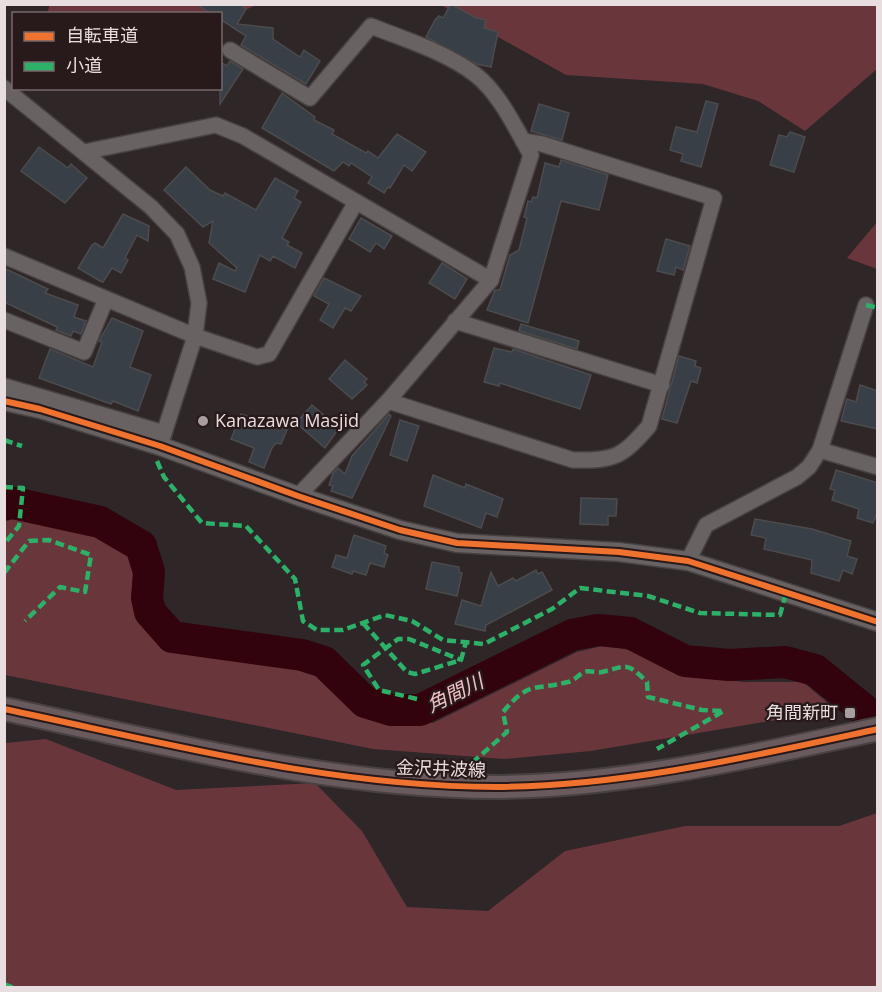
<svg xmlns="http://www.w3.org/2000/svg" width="882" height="992" viewBox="0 0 882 992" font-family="'Open Sans','Noto Sans JP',sans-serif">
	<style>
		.green { fill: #69363c }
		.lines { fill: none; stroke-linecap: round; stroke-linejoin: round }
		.river { stroke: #32030d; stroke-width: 32 }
		.building { fill: #393f47; stroke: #4c4b4d; stroke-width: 1.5 }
		.minor-casing { stroke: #484142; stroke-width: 18 }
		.tertiary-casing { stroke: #484142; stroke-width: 21 }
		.primary-casing { stroke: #484142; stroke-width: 26 }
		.minor { stroke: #696262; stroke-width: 15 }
		.tertiary { stroke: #696262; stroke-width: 18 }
		.primary { stroke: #695b5d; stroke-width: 22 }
		.quiet { stroke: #2db169; stroke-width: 4.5; stroke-dasharray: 9 4.5; stroke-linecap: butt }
		.cycleway-casing { stroke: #28191a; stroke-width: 10 }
		.cycleway { stroke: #ef722f; stroke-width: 6 }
		.poi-dot { fill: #a89e9f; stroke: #28191a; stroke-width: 2 }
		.labels { text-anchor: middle; stroke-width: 4.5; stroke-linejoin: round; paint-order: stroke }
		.poi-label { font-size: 18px; fill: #e9dedf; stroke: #28191a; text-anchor: start }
		.street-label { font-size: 18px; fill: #e9dedf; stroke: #28191a }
		.water-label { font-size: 20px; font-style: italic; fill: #f1c2c5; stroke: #28191a }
	</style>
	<rect width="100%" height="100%" fill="#2e2627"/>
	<g class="green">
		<path d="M50,4L256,5L221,22L220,14H47Z"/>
		<path d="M441,5H877V69L805,131L758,101L703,84L566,75Z"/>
		<path d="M877,222V269L847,258Z"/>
		<path d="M13,503L100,522L141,546L149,572L147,598L150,612L172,637L315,673L365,716L395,725L433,723L577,652L602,646L631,650L684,676L744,682H803L836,710L591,751L504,759L373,749L5,675L4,505Z"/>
		<path d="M46,739L176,790L315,783L362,831L407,907L488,911L565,851L685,826H839L877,813V987L5,988V743Z"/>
	</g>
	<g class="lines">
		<path class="river" d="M4,505L13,503L100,522L141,546L149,572L147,598L150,612L172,637L302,655L324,662L365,702L391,710H420L572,635L598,630L630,633L685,661L729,665L785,662L815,670L863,709"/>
	</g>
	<g class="building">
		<path d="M197,4H239L246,9L237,24L273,28V39L300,57L304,50L320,61L306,84L241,45L246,36L220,19V14H211Z"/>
		<path d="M451,4L476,18L486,20L484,28L498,32L491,67L477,64L426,37L435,20L439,16L443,18Z"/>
		<path d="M230,61L243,69L220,104V62L227,66Z"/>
		<path d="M282,93L315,117L314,120L334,130L332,134L366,153L368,151L378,158L397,134L426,152L412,171L404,165L390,188L388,187L384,193L368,183L372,177L351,163L349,166L343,162L334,171L262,128Z"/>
		<path d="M706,101L718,104L701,167L681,161L683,154L670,150L676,127L697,132Z"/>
		<path d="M539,104L569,113L562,140L531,131Z"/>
		<path d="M790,132L805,137L794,172L770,165L779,135L787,137Z"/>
		<path d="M39,147L68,168L71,164L87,178L65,203L21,171Z"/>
		<path d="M561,160L608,175L599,210L561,201L528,323L487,310L495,290H500L510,255L519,250L527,218L524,217L528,201L531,202L533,197L537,198L545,163L559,167Z"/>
		<path d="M186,167L210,190L223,196L225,193L256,210L275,178L298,191L294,198L301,202L282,238L289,242L287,245L302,253L295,268L273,256L270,261L260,255L245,292L213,279L219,263L235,271L237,268L209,243L213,221L203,227L164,190Z"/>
		<path d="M123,214L149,226L148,241L137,235L125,258L128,260L121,273L112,268L103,282L100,281L78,268L92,245L95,243L103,248Z"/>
		<path d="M361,218L392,236L384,249L376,243L370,252L349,239Z"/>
		<path d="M666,239L690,246L683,270L676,267L674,275L657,271Z"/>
		<path d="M442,263L467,279L455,299L429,283Z"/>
		<path d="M4,268L48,289L45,293L78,305L74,317L86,321L81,334L73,331L71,336L56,330L57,327L4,302Z"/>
		<path d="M324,278L361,296L351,311L345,308L333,328L320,320L329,304L314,296Z"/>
		<path d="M112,318L143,331L130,367L151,375L138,411L113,401L111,404L39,378L50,349L93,367L102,342L99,341Z"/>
		<path d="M521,324L579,341L577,349L519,331Z"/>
		<path d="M494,348L512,352L513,349L591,375L580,409L500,383L499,386L484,382Z"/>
		<path d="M679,356L696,361L695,366L701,368L697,383L691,381L677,423L662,419Z"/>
		<path d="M345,360L367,379L364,382L367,385L352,399L329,379Z"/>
		<path d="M860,385L878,391V429L841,421L847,399L856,402Z"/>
		<path d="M312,405L339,428L325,448L296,423Z"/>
		<path d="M241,414L287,430L281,444L276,443L272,448L264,468L249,462L254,448L231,439Z"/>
		<path d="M389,414L391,416L352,498L331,491L333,486L329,485L333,473L338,468L345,474L352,456Z"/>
		<path d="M400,420L419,426L407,461L390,455Z"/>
		<path d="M836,470L878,483V510L873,523L857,518L859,509L832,500L835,490L830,489Z"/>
		<path d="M433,475L465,488L466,484L503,499L497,517L486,513L481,528L424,506Z"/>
		<path d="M581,498L617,499L616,516H608V525L580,524Z"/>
		<path d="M755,519L812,529L851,541L847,556L857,559L852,574L843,570L839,581L811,573L812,560L764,549L766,538L751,535Z"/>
		<path d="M354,535L386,546L384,553L388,555L384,567L370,563L366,575L353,571L352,574L332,567L336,555L347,558Z"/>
		<path d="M432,562L459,567V572L462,573L457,596L426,589Z"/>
		<path d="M536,570L538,574L542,572L552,590L486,625L485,631L455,624L462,600L481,606L491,572L498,586L513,578L516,581Z"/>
	</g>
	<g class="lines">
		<g class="minor-casing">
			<g id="minor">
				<path d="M230,50L310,98L371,26C406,40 446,52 476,75C500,94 516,129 531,155L491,280L388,401L298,496"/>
				<path d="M4,88L151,207L177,234L192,267L199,303L195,336L160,446"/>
				<path d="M84,152L216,125L243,136L491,280"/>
				<path d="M4,256L195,336L257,357L269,354L356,202"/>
				<path d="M4,320L84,352L106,299"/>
				<path d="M455,321L662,385"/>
				<path d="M4,386L164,433"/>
				<path d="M388,401L573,460C615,461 622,457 649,426L714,198L542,144L523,141"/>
				<path d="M820,450L866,305"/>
				<path d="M688,561L706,525L797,477L809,467L820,450L878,467"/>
			</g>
		</g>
		<g class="tertiary-casing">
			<path id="tertiary" d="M4,401L40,409L160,446L298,496L400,530L457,543L619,552L688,561L878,622"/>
		</g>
		<g class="primary-casing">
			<path id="primary" d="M4,709C166,743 330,787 497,787C625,786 753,756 878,729"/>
		</g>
		<use href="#minor" class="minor"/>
		<use href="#tertiary" class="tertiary"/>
		<use href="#primary" class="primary"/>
		<g class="quiet">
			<path d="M866,305L878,308"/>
			<path d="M4,440L22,446"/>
			<path d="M157,461L164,477L202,523L246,526L295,579L303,621L317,630H343L385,615L412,621L443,640L484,644L552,609L580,588L648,596L700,613L780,615L786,593"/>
			<path d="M4,487L23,488L19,526L4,544"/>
			<path d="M4,573L29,541L49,540L91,555L85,592L60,587L25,621"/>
			<path d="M363,623L407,672L415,674L461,660L466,642"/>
			<path d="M417,699L379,690L363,665L398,639H409L461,660"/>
			<path d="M472,763L507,732L503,712C530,680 533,691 568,682C574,681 578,675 584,672C589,670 596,673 602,672C627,666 626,661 647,682L648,697L702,710L724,711L657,749"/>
			<path d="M4,984L14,988"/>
		</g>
		<g class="cycleway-casing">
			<g id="cycleway">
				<path d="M4,401L40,409L160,446L298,496L400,530L457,543L619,552L688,561L878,622"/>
				<path d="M4,709C166,743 330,787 497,787C625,786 753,756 878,729"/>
			</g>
		</g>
		<use href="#cycleway" class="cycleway"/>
	</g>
	<g class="poi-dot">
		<circle cx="203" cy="421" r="6"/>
		<rect x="844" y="707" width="12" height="12" rx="3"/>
	</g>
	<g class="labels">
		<g class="poi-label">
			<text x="215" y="427">Kanazawa Masjid</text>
			<text x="838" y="719" text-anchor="end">角間新町</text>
		</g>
		<g class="street-label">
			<text transform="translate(441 769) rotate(2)" y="6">金沢井波線</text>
		</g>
		<g class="water-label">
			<text transform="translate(455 693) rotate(-26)" y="7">角間川</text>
		</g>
	</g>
	<rect width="882" height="992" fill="none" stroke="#e9dedf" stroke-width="12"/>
	<rect x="12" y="12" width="210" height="78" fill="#28191a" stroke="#756869" stroke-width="1.5"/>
	<rect x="24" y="32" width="30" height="9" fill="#ef722f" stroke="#756869" stroke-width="1.5"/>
	<text x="66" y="42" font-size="18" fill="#e9dedf">自転車道</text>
	<rect x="24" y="62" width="30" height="9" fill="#2db169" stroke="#756869" stroke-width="1.5"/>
	<text x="66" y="72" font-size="18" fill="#e9dedf">小道</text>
</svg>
